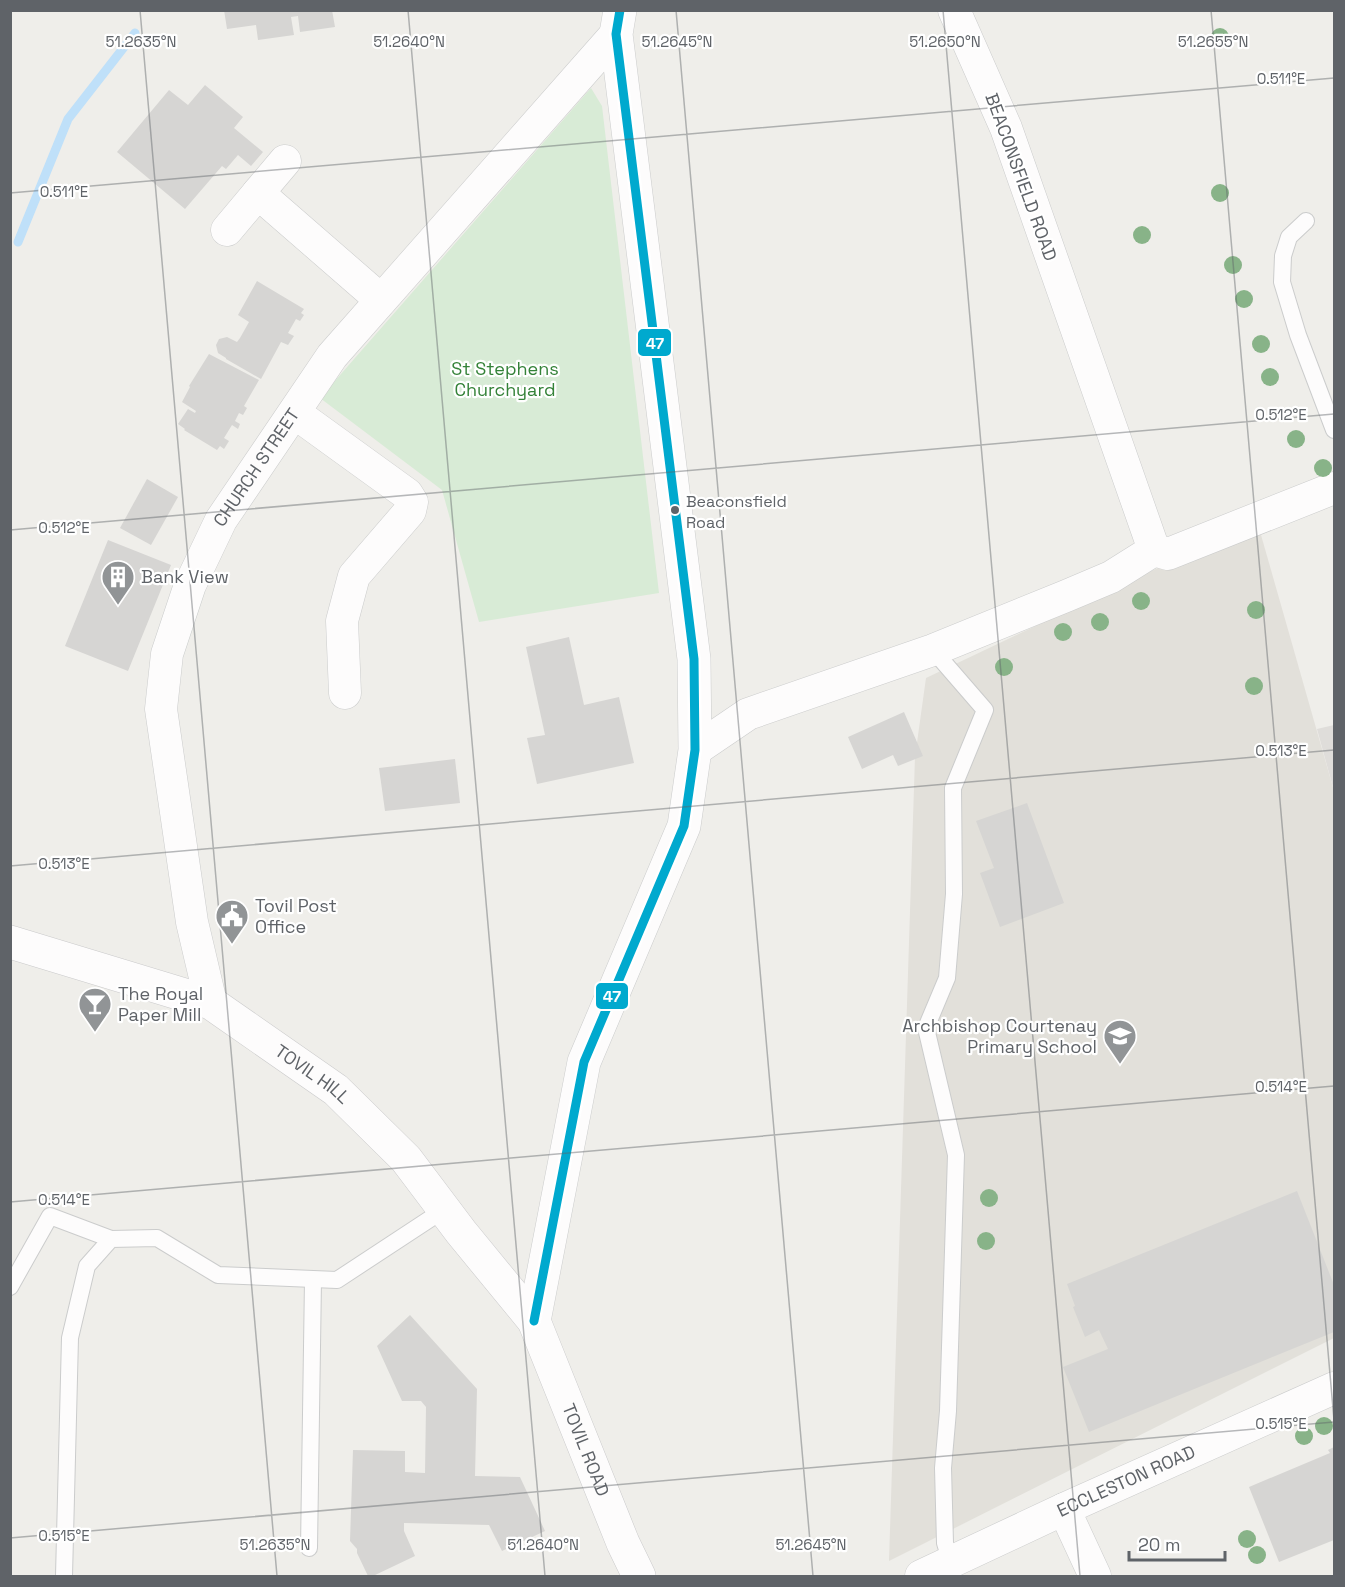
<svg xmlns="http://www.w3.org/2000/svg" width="1345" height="1587" viewBox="0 0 1345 1587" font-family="'Space Grotesk',sans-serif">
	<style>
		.industrial { fill: #dfddda }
		.education { fill: #e2e0da }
		.green { fill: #d8ebd6 }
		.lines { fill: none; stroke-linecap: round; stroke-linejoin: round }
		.stream { stroke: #bfe0f9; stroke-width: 9 }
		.building { fill: #d6d5d3 }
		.service-casing { stroke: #cbcccc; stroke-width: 18 }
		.minor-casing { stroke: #cbcccc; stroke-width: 33 }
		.tertiary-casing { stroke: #cbcccc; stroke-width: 34 }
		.secondary-casing { stroke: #cacacb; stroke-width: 34 }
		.service { stroke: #fdfcfc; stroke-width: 16 }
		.minor { stroke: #fdfcfc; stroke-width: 32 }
		.tertiary { stroke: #fdfcfc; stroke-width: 33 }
		.secondary { stroke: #fdfcfc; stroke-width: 33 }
		.bus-1-casing { stroke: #fff; stroke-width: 14 }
		.bus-1 { stroke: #00a9ce; stroke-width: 9 }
		.tree { fill: #88b388 }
		.ticks { fill: none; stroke: #5f6368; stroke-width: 1.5; stroke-opacity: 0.45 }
		.bus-dot { fill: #5f6368; stroke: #fff; stroke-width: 2 }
		.labels { text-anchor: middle; stroke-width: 4.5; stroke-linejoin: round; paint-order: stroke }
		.bus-label { font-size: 16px; fill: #5f6368; stroke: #fff; text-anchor: start }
		.street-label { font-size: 18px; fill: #5f6368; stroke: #fff }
		.park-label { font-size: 18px; fill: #348238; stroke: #fff }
		.poi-label { font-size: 18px; fill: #5f6368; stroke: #fff; text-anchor: start }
		.ticks-label { font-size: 15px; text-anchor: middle; fill: #5f6368; stroke: #fff; stroke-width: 4.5; stroke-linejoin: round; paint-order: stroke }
		.line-badge { stroke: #fff; stroke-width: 2 }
		.badge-label { font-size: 16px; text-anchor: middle; font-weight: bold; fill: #fff }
	</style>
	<rect width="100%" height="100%" fill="#efeeea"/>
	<path class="industrial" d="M1334,725V791L1317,729Z"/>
	<path class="education" d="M1257,521L1334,791V1338L889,1561L915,757L926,678Z"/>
	<path class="green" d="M591,88L602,106L659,593L479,622L442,490L320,398Z"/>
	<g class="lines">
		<path class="stream" d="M18,242L68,119L135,33"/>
	</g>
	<g class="building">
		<path d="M224,10H332L335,27L300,32L298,16L291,17L294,35L258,40L256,25L227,29Z"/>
		<path d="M205,85L243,117L234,128L263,152L251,166L238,155L226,169L222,166L185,209L117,152L169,90L188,105Z"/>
		<path d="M257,281L304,309L301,313L304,315L300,321L296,319L288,333L294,336L288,345L281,342L261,379L226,359V358L218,353L216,345L219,339L227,337L237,342L240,338L249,322L238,315Z"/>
		<path d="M209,354L259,380L244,406L247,408L243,415L239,413L235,421L240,424L238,429L232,425L224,438L229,441L224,449L220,446L217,450L184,430L185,429L178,424L188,409L195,413L196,411L182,402L190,387L189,386Z"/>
		<path d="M147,479L178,497L151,545L120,528Z"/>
		<path d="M108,540L171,565L128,671L65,646Z"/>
		<path d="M569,637L584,705L619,697L634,763L537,784L527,738L545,735L526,647Z"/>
		<path d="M904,712L923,756L898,766L893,755L862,769L848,737Z"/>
		<path d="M455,759L460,803L385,811L379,768Z"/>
		<path d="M1027,803L1064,903L1000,927L980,873L994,868L976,821Z"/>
		<path d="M1297,1191L1334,1285V1332L1089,1432L1063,1367L1108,1349L1099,1330L1085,1337L1073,1307L1075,1306L1067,1284Z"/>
		<path d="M410,1315L477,1389L475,1476L520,1477L545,1531L502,1551L489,1525L404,1523V1531L415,1556L373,1576H368L357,1553V1549L350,1541L353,1450L405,1451V1472L425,1473L426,1407L421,1401H402L377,1346Z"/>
		<path d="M1334,1447V1540L1279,1562L1249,1487L1330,1453L1328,1450Z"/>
	</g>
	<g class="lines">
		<g class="service-casing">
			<g id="service">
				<path d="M1306,221L1289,237L1283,256L1282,282L1298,335L1334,430"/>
				<path d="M933,650L985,710L953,788L954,894L947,978L926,1028L956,1155L948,1411L943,1468L945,1543L951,1563"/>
				<path d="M10,1287L50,1216L111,1239"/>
				<path d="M309,1548L313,1280"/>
				<path d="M64,1576L70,1338L87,1266L111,1239L157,1238L218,1275L337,1280L445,1209"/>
			</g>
		</g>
		<g class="minor-casing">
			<g id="minor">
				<path d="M258,193L285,161"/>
				<path d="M227,230L258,193L381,300"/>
				<path d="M295,413L407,494L412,502L410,511L354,576L342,621L345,693"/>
				<path d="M1154,550L1168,554L1334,488"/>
				<path d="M695,750L748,714L933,650L1066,596L1111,577L1154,550L1006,128L954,10"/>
				<path id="s1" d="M211,1003L192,922L161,709L167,654L190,585L221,520L332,356L616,34"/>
				<path d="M1064,1509L1095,1576"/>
				<path id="s2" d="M921,1576L1064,1509L1334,1388"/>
			</g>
		</g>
		<g class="tertiary-casing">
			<path id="tertiary" d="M534,1321L584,1062L684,826L695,750L694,659L616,34L620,10"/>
		</g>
		<g class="secondary-casing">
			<g id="secondary">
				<path id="s3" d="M10,942L211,1003L336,1090L406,1159L461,1232L534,1321L623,1543L639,1576"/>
			</g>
		</g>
		<use href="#service" class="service"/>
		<use href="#minor" class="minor"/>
		<use href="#tertiary" class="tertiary"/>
		<use href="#secondary" class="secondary"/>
		<g class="bus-1-casing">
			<path id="bus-1" d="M534,1321L584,1062L684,826L695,750L694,659L616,34L620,10"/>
		</g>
		<use href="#bus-1" class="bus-1"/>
	</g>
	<g class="tree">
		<circle cx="1220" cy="37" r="9"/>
		<circle cx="1220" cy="193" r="9"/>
		<circle cx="1142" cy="235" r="9"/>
		<circle cx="1233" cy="265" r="9"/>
		<circle cx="1244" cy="299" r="9"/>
		<circle cx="1261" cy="344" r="9"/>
		<circle cx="1270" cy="377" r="9"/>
		<circle cx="1296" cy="439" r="9"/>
		<circle cx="1323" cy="468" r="9"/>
		<circle cx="1141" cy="601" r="9"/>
		<circle cx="1256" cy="610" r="9"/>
		<circle cx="1100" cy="622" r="9"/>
		<circle cx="1063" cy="632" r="9"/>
		<circle cx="1004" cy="667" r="9"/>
		<circle cx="1254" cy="686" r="9"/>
		<circle cx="989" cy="1198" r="9"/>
		<circle cx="986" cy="1241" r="9"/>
		<circle cx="1324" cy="1426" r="9"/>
		<circle cx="1304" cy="1436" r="9"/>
		<circle cx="1247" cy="1539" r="9"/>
		<circle cx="1257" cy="1555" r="9"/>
	</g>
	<path class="ticks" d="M140,10L277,1576M408,10L545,1576M676,10L813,1576M943,10L1080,1576M1211,10L1334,1420M10,193L1334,78M10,530L1334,414M10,866L1334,750M10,1202L1334,1086M10,1538L1334,1422"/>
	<defs>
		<g id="building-pin" transform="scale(1.725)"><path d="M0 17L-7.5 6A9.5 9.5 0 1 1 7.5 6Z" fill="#919496" stroke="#fff"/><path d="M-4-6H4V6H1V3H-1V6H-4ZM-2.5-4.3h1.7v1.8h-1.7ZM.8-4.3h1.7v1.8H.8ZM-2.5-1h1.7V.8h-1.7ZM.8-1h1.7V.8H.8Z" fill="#fff"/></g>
		<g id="civic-pin" transform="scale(1.725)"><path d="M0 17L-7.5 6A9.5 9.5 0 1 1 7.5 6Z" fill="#919496" stroke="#fff"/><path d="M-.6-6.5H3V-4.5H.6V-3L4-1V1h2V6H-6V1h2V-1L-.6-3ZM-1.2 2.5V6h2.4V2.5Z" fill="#fff"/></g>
		<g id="bar-pin" transform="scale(1.725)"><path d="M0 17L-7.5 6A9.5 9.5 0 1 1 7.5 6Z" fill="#919496" stroke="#fff"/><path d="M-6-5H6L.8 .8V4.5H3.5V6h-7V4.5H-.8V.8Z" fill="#fff"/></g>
		<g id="school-pin" transform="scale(1.725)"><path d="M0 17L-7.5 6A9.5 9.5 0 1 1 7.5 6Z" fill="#919496" stroke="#fff"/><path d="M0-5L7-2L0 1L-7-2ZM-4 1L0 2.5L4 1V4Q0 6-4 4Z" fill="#fff"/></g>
	</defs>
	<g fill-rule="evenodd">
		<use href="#building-pin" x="118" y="577"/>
		<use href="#civic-pin" x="232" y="916"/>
		<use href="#bar-pin" x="95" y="1004"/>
		<use href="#school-pin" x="1120" y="1036"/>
	</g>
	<circle class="bus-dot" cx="675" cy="510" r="5"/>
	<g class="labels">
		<g class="bus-label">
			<text x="686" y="507">Beaconsfield<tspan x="686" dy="21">Road</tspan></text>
		</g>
		<g class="street-label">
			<text transform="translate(1021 177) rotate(70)" y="6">BEACONSFIELD ROAD</text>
			<text dy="6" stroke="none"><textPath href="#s1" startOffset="562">CHURCH STREET</textPath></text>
			<text dy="6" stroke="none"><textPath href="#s3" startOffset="334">TOVIL HILL</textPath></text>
			<text dy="6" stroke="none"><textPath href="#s3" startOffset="806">TOVIL ROAD</textPath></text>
			<text dy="6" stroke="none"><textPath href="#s2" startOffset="226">ECCLESTON ROAD</textPath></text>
		</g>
		<g class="park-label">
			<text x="505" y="375">St Stephens<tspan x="505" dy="21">Churchyard</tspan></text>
		</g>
		<g class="poi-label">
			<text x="141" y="583">Bank View</text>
			<text x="255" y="912">Tovil Post<tspan x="255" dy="21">Office</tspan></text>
			<text x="118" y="1000">The Royal<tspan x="118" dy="21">Paper Mill</tspan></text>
			<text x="1097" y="1032" text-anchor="end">Archbishop Courtenay<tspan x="1097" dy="21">Primary School</tspan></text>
		</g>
	</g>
	<g class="ticks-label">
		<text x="141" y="47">51.2635°N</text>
		<text x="409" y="47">51.2640°N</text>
		<text x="677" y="47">51.2645°N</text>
		<text x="945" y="47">51.2650°N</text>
		<text x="1213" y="47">51.2655°N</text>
		<text x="1281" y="84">0.511°E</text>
		<text x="64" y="197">0.511°E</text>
		<text x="1281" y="420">0.512°E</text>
		<text x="64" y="533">0.512°E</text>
		<text x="1281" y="756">0.513°E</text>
		<text x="64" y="869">0.513°E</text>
		<text x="1281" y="1092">0.514°E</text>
		<text x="64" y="1205">0.514°E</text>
		<text x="1281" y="1429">0.515°E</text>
		<text x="64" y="1541">0.515°E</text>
		<text x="275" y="1550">51.2635°N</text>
		<text x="543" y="1550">51.2640°N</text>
		<text x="811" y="1550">51.2645°N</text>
	</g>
	<g class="line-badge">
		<rect x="637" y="328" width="35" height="29" rx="6" fill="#00a9ce"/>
		<rect x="595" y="982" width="34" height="28" rx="6" fill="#00a9ce"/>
	</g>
	<g class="badge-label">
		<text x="655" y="349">47</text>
		<text x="612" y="1002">47</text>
	</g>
	<rect width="1345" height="1587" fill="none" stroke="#5f6368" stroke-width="24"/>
	<path d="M1129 1551v9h96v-9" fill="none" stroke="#5f6368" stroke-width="3"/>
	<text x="1138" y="1551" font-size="18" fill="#5f6368" stroke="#ffffff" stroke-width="4.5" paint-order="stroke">20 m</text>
</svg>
